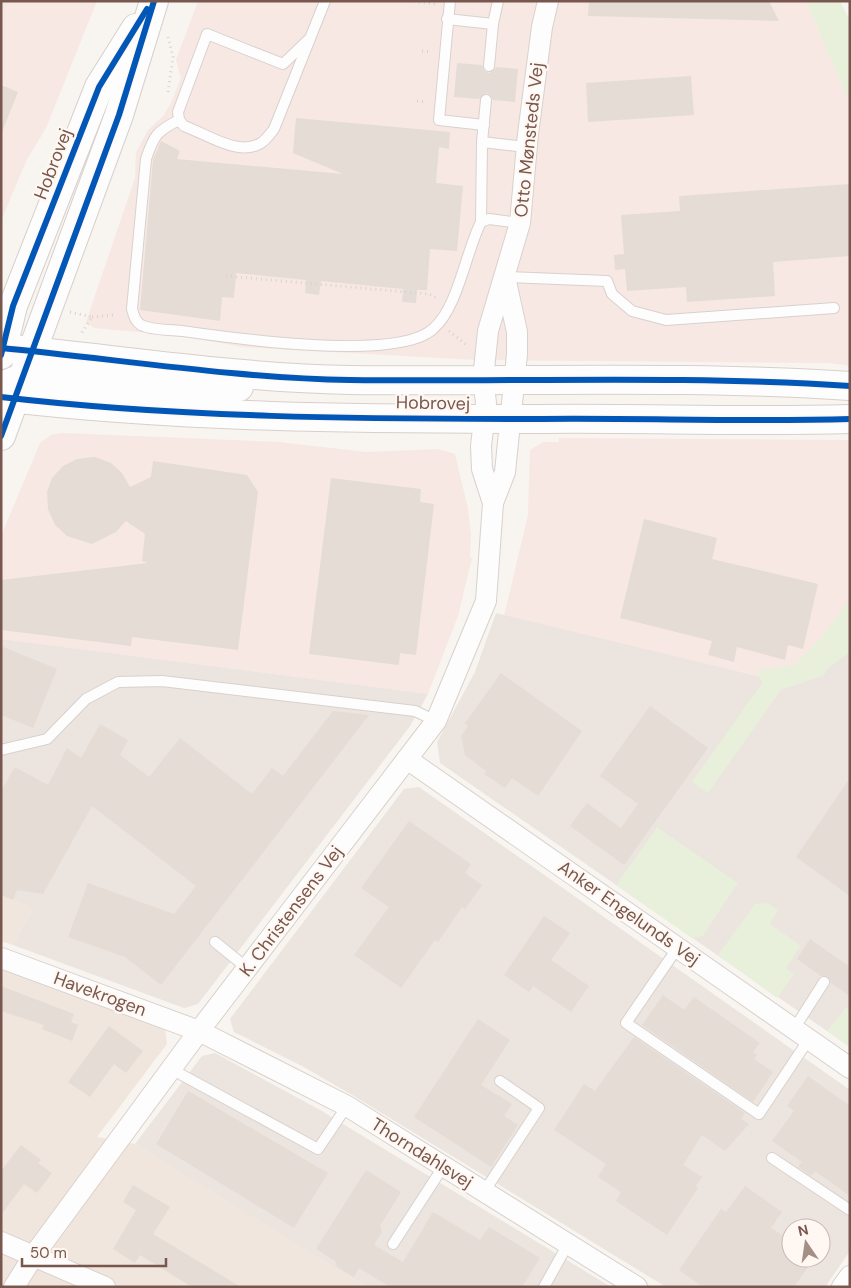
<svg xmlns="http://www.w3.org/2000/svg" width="851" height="1288" viewBox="0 0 851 1288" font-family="'DM Sans',sans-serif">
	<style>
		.residential { fill: #f1e6dd }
		.commercial { fill: #f7e8e3 }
		.industrial { fill: #ebe4df; fill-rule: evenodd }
		.green { fill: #e8efda }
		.building { fill: #e5dcd6 }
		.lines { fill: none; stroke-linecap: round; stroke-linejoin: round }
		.service-casing { stroke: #d8d1cd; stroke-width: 12 }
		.minor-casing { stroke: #d8d1cd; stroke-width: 22 }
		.secondary-casing { stroke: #d8cfcb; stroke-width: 30 }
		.path { stroke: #dad2d0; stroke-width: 3; stroke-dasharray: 1 4; stroke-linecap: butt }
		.service { stroke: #fefdfd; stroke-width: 10 }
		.minor { stroke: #fefdfd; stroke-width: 20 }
		.secondary { stroke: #fefdfd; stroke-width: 28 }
		.cycleway-casing { stroke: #fff8f2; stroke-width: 9 }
		.cycleway { stroke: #0057b8; stroke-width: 6 }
		.labels { text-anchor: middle; stroke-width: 4.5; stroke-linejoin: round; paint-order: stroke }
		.street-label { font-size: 18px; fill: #78574e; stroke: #fff8f2 }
	</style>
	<rect width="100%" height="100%" fill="#f8f4ef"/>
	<g class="residential">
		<path d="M1,895L33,908L13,945L1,941Z"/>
		<path d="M1,969L165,1029L167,1044L97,1137L135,1144L372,1287H1Z"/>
	</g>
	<g class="commercial">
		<path d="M1,1H97L46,128L26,161L1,221Z"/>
		<path d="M198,1H806L850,104V366L831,363L476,360L242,347L183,336L94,328L86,322L135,178L136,152L148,130L163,116L170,105L181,78L176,60Z"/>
		<path d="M63,433L279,442L366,452L438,449L455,454L468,509L471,535L470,557L472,558L458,616L428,694L1,639V536L40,443L51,435Z"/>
		<path d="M559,438L850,440V599L794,685L504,616L528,515L530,450L543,442H559Z"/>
	</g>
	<g class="industrial">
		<path d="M850,599V1047L440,763L437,742L475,672L496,613L794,685Z"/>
		<path d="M1,639L428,694L410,726L198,1004L184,1008L13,945L33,908L1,895Z"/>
		<path d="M419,787L850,1090V1251L825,1287H666L354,1096L302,1066L234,1032L230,1019L404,789ZM791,1228H821V1258H791Z"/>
		<path d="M215,1053L320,1110L611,1287H368L135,1144L202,1056Z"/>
	</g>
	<g class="green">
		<path d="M806,1H840L850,21V104Z"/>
		<path d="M850,598V652L829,668L823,676L781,690L708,793L692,782L762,683L756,671L794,665L821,638Z"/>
		<path d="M657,827L738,883L703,936L692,938L616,885Z"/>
		<path d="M768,903L778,910L770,924L801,946L786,968L794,974L777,998L718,955L755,904Z"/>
		<path d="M846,1007L850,1010V1047L827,1031Z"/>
	</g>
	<g class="building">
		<path d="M589,1H769L779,21L588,16Z"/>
		<path d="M457,63L482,65L485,71L489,73L494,70L496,67L518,69L515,102L493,100L490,95L486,93L479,99L454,97Z"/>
		<path d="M691,76L694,115L588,122L586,83Z"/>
		<path d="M1,85L18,92L2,132H1Z"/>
		<path d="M296,118L450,132L449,149L439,147L436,183L463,186L457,251L430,249L427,290H417L416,303L402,302L403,289L321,281L319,295L305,293L306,280L236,273L234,298L222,297L220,321L140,310L153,160L161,141L180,151L177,159L343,174L293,153Z"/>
		<path d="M850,184V256L773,262L775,296L687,302L686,287L627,291L625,269L615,270L614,255L624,254L621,215L680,211L679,196Z"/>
		<path d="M95,457L111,463L122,473L130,487L151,477L153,461L247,475L258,492L238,650L132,637L131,646L1,630V580L148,563L142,561L145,534L126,521L116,532L92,544L67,536L55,525L48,509L47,492L52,478L63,466L77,459Z"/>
		<path d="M331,478L421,489L420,502L434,504L416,655L400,653L399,665L309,654Z"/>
		<path d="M644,519L717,538L712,559L818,584L803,649L788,645L785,660L737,647L734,662L708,655L712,641L620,618Z"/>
		<path d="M1,646L57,669L33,728L1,715Z"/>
		<path d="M501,673L582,731L538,796L512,778L505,788L484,774L486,771L465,755L461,736L468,726L465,723Z"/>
		<path d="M650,706L708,748L624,865L570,826L587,803L621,828L638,804L600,776Z"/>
		<path d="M333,711L369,715L161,985L125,957L68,937L88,883L174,914L196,886L92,806L43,894L17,890L13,900L1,895V791L15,767L48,785L67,748L81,758L100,724L128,740L120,755L149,777L180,738L252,794L272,768L283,776Z"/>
		<path d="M850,778V896L796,857Z"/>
		<path d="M409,821L471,864L465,873L482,885L465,909L462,907L438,942L435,940L401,988L354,955L389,907L361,888Z"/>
		<path d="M544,916L570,933L551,960L589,986L571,1012L533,986L529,992L504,975Z"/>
		<path d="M810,939L850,967V996L831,983L828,977L821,976L797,959Z"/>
		<path d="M1,986L74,1014L71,1022L78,1025L72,1041L42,1029L44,1025L1,1011Z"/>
		<path d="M663,995L684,1010L694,997L760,1043L753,1052L757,1055L754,1059L773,1072L753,1102L642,1025Z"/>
		<path d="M478,1019L510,1040L481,1085L512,1104L504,1116L518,1125L491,1167L414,1117Z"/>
		<path d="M109,1026L143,1051L126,1073L114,1064L90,1097L68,1082Z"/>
		<path d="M634,1037L745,1113L741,1119L749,1124L725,1151L702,1135L683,1165L702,1177L696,1186L698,1188L667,1235L616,1201L621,1192L598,1177L606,1164L554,1130L584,1084L595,1091Z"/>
		<path d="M808,1076L850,1106V1196L815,1171L811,1176L806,1172L798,1167L802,1162L772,1141L794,1111L787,1106Z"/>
		<path d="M188,1091L328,1173L294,1228L156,1144Z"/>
		<path d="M21,1145L41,1160L38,1163L52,1173L37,1193L24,1184L1,1215V1171Z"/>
		<path d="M366,1170L401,1192L380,1226L382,1232L374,1245L403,1262L433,1212L480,1240L489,1227L540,1258L522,1287H390L359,1268L354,1277L337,1267L335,1261L316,1249Z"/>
		<path d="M133,1185L170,1207L153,1234L241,1287H192L140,1255L135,1263L113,1249L136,1210L123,1202Z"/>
		<path d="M745,1186L782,1212L771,1228L791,1241V1258H801L810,1264L794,1287H703L679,1270L721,1209L726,1212Z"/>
	</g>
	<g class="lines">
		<g class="service-casing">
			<g id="service">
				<path d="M450,1L439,120L484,125"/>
				<path d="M447,19L493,24"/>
				<path d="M308,40L283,64L207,34L178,112L179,120L184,126C207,134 238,157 261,143C266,140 270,134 274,129L325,1"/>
				<path d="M489,66L493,24L498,1"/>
				<path d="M179,120C157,131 154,135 146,159L132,309C134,316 135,321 141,325C153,331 169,329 182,331C231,338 397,362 433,329C458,308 466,251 481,222L489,219L520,223"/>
				<path d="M482,142L486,100"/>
				<path d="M481,222L482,142L526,147"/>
				<path d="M505,277L607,281L612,294L632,311L666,320L834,308"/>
				<path d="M1,750L47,739L86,699L118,682L162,681L415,711L436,721"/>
				<path d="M215,942L247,968"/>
				<path d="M678,947L626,1023L759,1114L809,1039"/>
				<path d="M794,1029L824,982"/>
				<path d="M171,1069L318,1149L347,1106"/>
				<path d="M772,1158L850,1210"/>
				<path d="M484,1192L539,1108L500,1081"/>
				<path d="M393,1244L443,1167"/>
				<path d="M544,1287L568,1244"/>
			</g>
		</g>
		<g class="minor-casing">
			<g id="minor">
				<path d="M493,503L482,469L481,446L486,403L483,379L488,331L520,223L528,134L542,27L548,1"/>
				<path d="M407,759L850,1068"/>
				<path d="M1,958L199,1031L347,1106L637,1287"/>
				<path d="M1,1242L105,1287"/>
				<path d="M14,1287L34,1255L199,1031L436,721L486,601L493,503L505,472L517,354V332L505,277"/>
				<path d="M842,1287L850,1276"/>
			</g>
		</g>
		<g class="secondary-casing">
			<g id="secondary">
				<path d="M1,348C117,359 234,378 350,380C516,382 684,375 850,386"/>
				<path d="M1,355L13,306L99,87L136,28"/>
				<path d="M9,383L24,377L179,388L239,387"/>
				<path d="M1,397C180,418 362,419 542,419C645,418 747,422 850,419"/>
				<path d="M1,436L119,115L154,1"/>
			</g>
		</g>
		<g class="path">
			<path d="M409,1L435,4"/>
			<path d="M168,37L173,57L168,92"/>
			<path d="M422,51L431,52"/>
			<path d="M417,101L427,102"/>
			<path d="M226,276L429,294L439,299"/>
			<path d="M70,312L92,317L81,334"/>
			<path d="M92,317L114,315"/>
			<path d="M449,331L468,346"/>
		</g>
		<use href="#service" class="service"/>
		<use href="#minor" class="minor"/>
		<use href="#secondary" class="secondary"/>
		<g class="cycleway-casing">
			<g id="cycleway">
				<path d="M1,348C117,359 234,378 350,380C516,382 684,375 850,386"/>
				<path d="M1,355L13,306L99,87L147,9"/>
				<path d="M1,397C180,418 362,419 542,419C645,418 747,422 850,419"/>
				<path d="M1,436L119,115L154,1"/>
			</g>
		</g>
		<use href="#cycleway" class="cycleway"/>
	</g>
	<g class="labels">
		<g class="street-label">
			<text transform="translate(529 140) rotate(-84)" y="6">Otto Mønsteds Vej</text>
			<text transform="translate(53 164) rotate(-69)" y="6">Hobrovej</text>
			<text transform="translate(433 403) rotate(1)" y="6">Hobrovej</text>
			<text transform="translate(291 911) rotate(-53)" y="6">K. Christensens Vej</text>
			<text transform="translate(629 913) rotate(35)" y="6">Anker Engelunds Vej</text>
			<text transform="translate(100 994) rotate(20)" y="6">Havekrogen</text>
			<text transform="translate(422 1153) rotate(32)" y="6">Thorndahlsvej</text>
		</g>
	</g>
	<rect width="851" height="1288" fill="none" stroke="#78574e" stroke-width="5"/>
	<g transform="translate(806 1243) rotate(347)"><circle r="24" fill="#fff8f2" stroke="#c9b8b0"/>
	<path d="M0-4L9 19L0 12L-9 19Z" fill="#a58e86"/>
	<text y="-8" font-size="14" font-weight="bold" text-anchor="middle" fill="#78574e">N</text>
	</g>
	<path d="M22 1258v8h144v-8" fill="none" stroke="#78574e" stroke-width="2.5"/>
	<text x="30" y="1258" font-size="15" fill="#78574e" stroke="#fff8f2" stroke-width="4" paint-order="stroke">50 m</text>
</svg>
